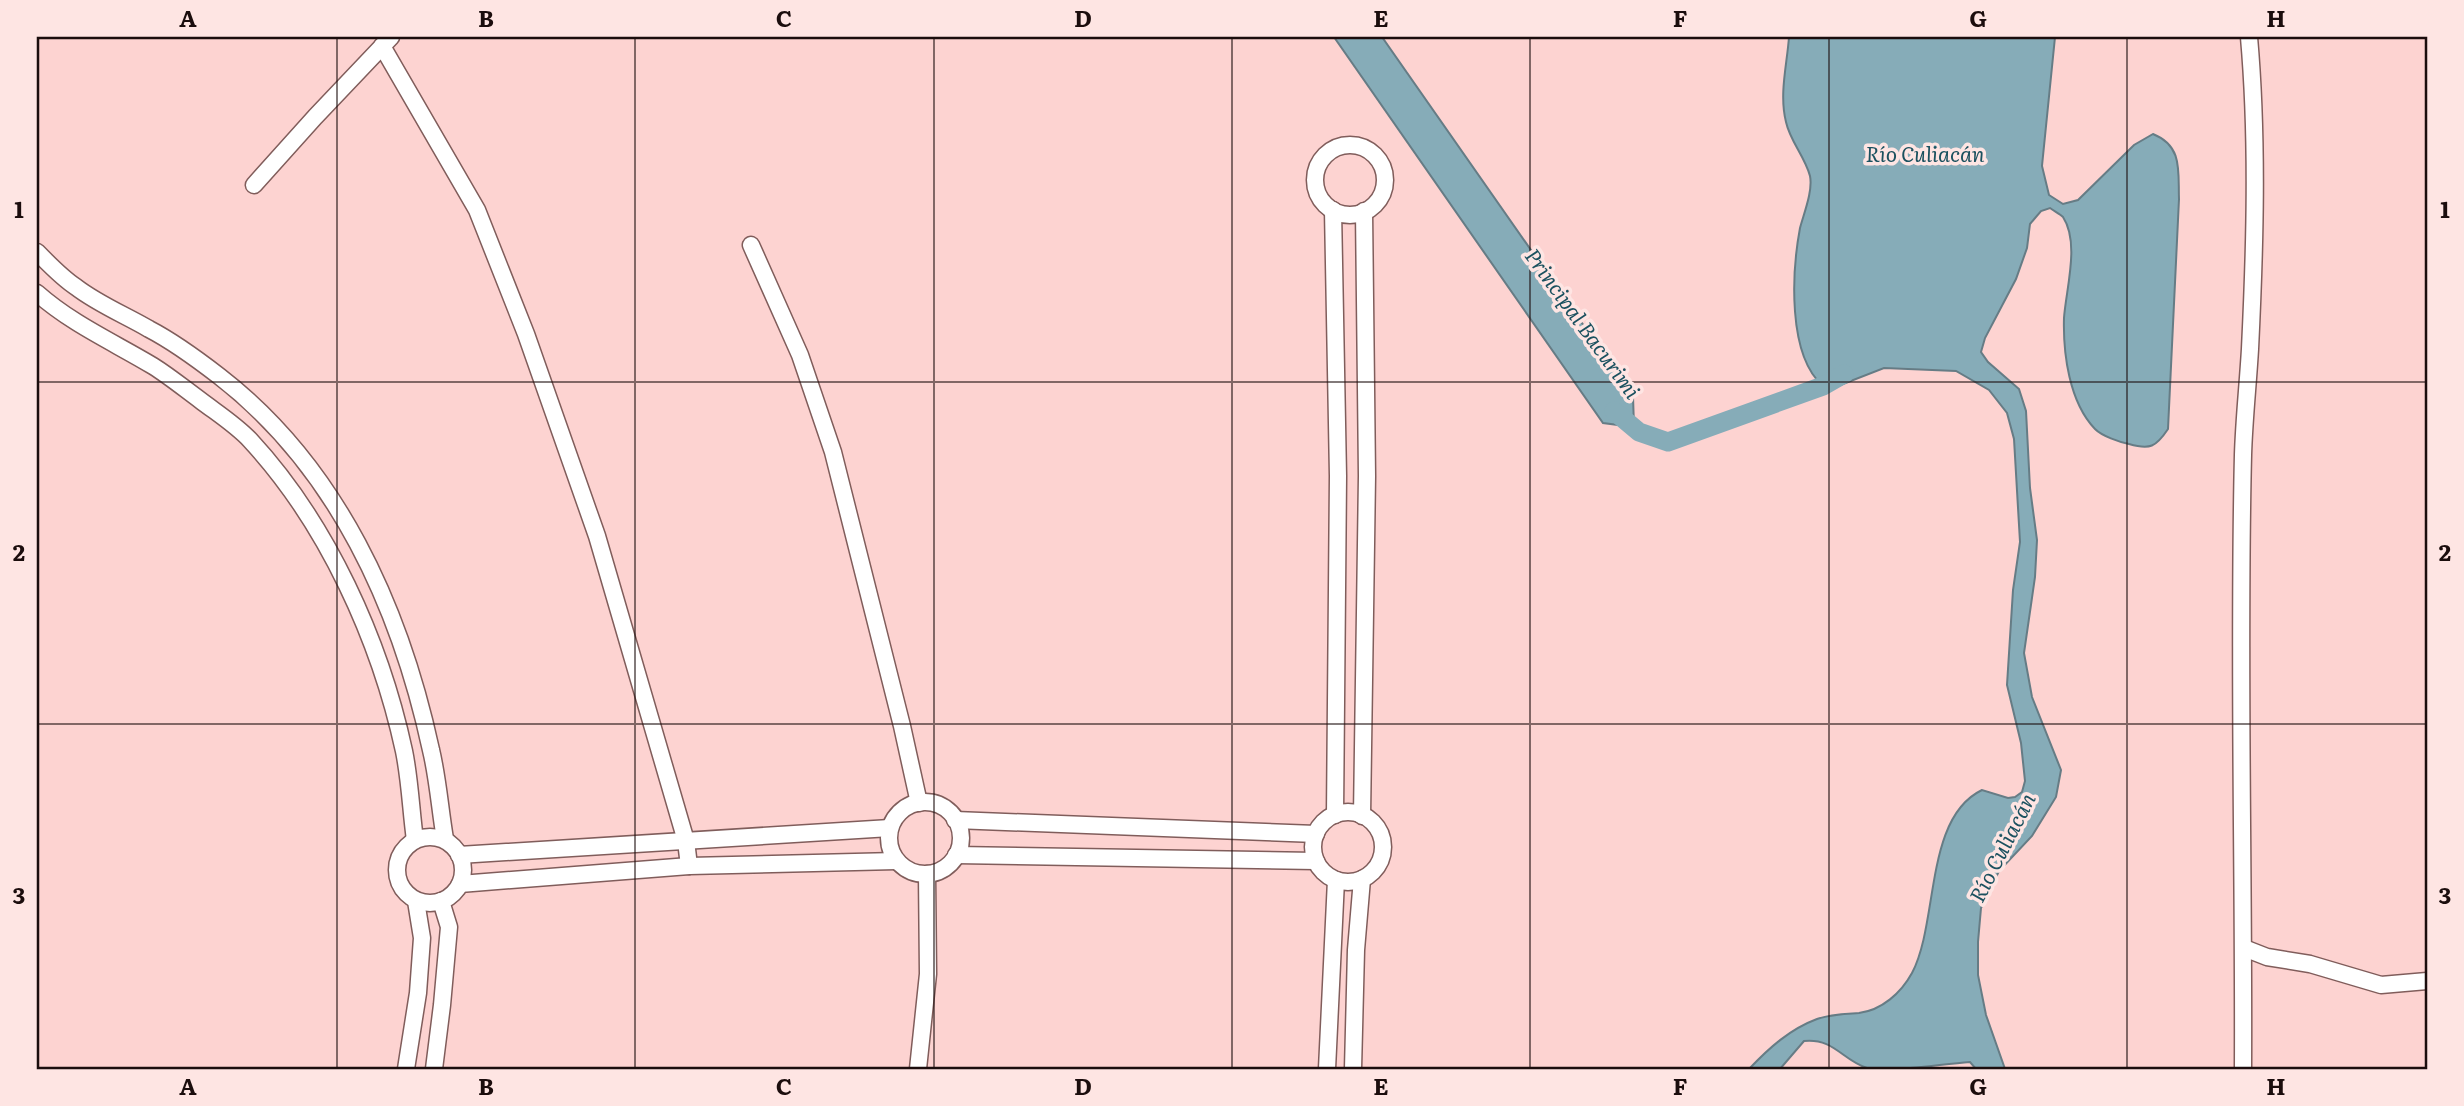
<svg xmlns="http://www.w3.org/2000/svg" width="2464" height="1106" viewBox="0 0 2464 1106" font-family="Literata,serif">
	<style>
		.water { fill: #86acb8; stroke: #667c85; stroke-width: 2 }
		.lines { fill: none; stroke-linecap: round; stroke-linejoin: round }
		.canal { stroke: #86acb8; stroke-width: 19 }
		.street-casing { stroke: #805d5b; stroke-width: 19 }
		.street { stroke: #fff; stroke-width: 16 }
		.grid { fill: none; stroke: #1b0d0d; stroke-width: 2; stroke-opacity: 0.55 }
		.labels { text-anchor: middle; stroke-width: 7; stroke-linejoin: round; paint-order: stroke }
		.water-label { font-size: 21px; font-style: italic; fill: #1b515f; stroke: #fee5e3 }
		.neatline { fill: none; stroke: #1b0d0d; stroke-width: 2.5 }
		.grid-label { font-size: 23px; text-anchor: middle; font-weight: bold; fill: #1b0d0d }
	</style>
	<rect width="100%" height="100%" fill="#fdd3d1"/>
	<g class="water">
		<path d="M1334,37H1382L1633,396L1634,427L1603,423Z"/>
		<path d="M1789,37H2055L2042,166L2049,195L2063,204L2078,200L2134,145L2153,134C2183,146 2178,171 2179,199L2168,429C2156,447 2150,450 2129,444C2119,442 2102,436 2095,429C2069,402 2063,353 2064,318C2066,289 2080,243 2063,217C2060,214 2054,211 2050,208L2041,211L2030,224L2027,248L2016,279L1985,338L1981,352L1988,362L2019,389L2026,411L2030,488L2037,540L2035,577L2024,653L2032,697L2061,770L2056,797L2032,836L1999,871L1981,908L1978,942V975L1986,1015L2005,1069H1976L1970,1062C1943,1064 1916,1069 1889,1069C1882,1069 1873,1071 1867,1068C1842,1060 1834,1038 1804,1041L1780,1069H1749C1769,1048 1790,1029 1817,1019C1831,1014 1844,1014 1859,1013C1882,1010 1901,993 1912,973C1939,922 1924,818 1982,790L2008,798L2015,797L2022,792L2025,781L2021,743L2007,685L2013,590L2020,542L2014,439L2007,413L1989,390L1956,371L1884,368L1838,386H1823C1787,355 1792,271 1800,228C1804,213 1813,191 1810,176C1805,157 1790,141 1786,122C1779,94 1787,65 1789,37Z"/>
	</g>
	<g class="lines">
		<path class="canal" d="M1614,411L1639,432L1668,442L1823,386L1844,374"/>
		<g class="street-casing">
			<g id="street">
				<path d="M382,46L477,210L526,334L597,536L686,841L689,866"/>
				<circle cx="1350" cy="180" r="35"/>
				<path d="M254,185L315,117L391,37"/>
				<path d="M1333,210L1338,476L1335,815"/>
				<path d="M751,245L800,355L833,452L902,726L919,803"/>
				<path d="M37,252C49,264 62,278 76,287C98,304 125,315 149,329C174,342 197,359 219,376C337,467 400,607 431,750C438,779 440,810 445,839"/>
				<path d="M37,293C72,324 113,342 153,366C169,376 185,389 200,400C217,413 236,425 250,440C327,523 380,640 404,751C410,780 411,811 415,840"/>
				<circle cx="925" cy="838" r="36"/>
				<circle cx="1348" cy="847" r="35"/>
				<path d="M1362,816L1367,476L1364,211"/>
				<path d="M955,820L1316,834"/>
				<circle cx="430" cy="870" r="33"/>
				<path d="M459,855L890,828"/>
				<path d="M956,855L1316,861"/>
				<path d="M460,884L689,866L896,861"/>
				<path d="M2244,948L2267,957L2310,964L2381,985L2427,981"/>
				<path d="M406,1069L418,993L422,938L416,901"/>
				<path d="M434,1069L442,1005L449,927L441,901"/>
				<path d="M918,1069L928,974L927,874"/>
				<path d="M1327,1069L1336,880"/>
				<path d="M1353,1069L1356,950L1362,879"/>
				<path d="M2243,1069C2244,865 2238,659 2243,455C2244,420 2248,384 2250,349C2255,247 2258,139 2249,37"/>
			</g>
		</g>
		<use href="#street" class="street"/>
	</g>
	<path class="grid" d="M337,37V1069M635,37V1069M934,37V1069M1232,37V1069M1530,37V1069M1829,37V1069M2127,37V1069M37,382H2427M37,724H2427"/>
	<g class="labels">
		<g class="water-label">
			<text x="1925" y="162">Río Culiacán</text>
			<text transform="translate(1582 324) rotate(54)" y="7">Principal Bacurimi</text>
			<text transform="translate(2003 848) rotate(-63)" y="7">Río Culiacán</text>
		</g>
	</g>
	<rect width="2464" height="1106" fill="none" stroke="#fee5e3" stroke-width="77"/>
	<rect x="38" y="38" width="2388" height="1030" class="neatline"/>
	<g class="grid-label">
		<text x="188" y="27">A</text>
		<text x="486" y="27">B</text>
		<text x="784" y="27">C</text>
		<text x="1083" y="27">D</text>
		<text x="1381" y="27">E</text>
		<text x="1680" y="27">F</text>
		<text x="1978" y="27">G</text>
		<text x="2276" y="27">H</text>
		<text x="19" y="218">1</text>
		<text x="2445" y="218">1</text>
		<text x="19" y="561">2</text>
		<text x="2445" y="561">2</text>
		<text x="19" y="904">3</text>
		<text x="2445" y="904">3</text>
		<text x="188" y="1095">A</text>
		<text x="486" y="1095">B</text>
		<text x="784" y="1095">C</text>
		<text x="1083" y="1095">D</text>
		<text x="1381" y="1095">E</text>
		<text x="1680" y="1095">F</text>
		<text x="1978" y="1095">G</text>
		<text x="2276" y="1095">H</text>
	</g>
</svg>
